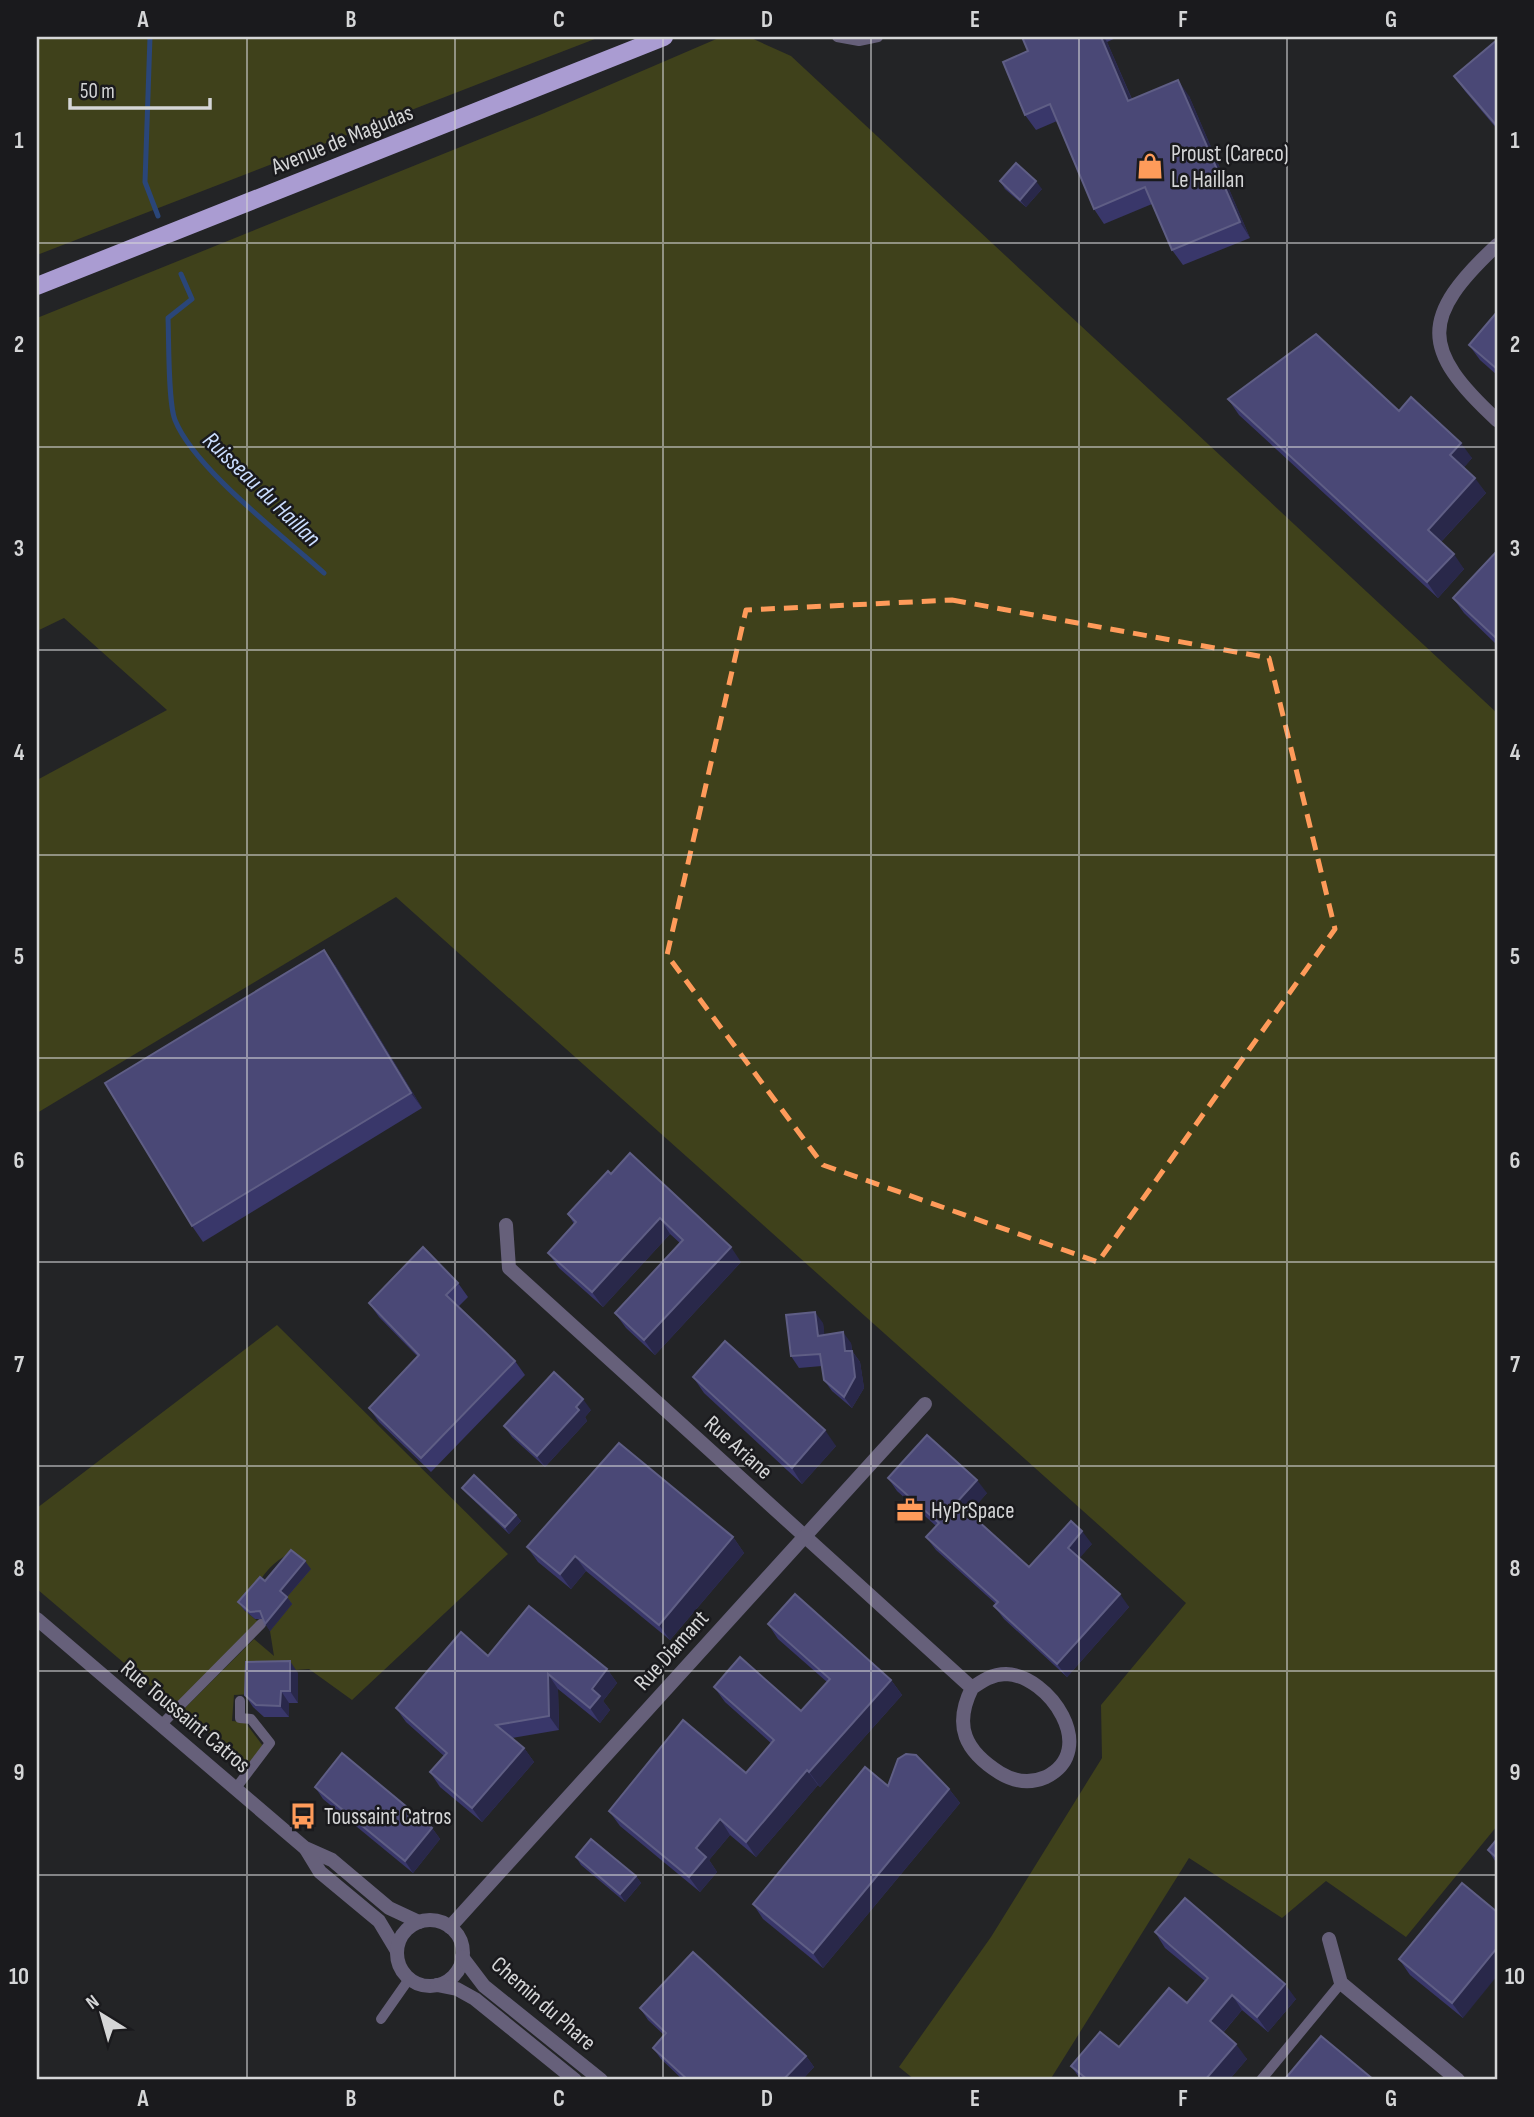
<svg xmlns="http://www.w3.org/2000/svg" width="1534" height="2117" viewBox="0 0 1534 2117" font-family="'Sofia Sans Condensed',sans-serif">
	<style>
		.green { fill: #3f411b }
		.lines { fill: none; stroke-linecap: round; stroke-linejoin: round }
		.stream { stroke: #2a4679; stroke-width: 5 }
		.service { stroke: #66607a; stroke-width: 10 }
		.minor { stroke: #66607a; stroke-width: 14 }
		.tertiary { stroke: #66607a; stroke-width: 14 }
		.primary { stroke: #aa9cd2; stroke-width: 18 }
		.wall { fill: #39376a }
		.shaded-wall { fill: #29284a }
		.building { fill: #4a4876; stroke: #5f5e85; stroke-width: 2 }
		.marked { fill: none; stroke: #ff9b5a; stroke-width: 5; stroke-dasharray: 14 9; stroke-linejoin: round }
		.grid { fill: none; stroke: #d5d6d7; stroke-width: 2; stroke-opacity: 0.55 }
		.labels { text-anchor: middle; stroke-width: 5; stroke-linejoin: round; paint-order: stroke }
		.street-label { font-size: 23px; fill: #d5d6d7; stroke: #1a1a1d }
		.poi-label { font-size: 23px; fill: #d5d6d7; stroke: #1a1a1d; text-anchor: start }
		.water-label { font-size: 24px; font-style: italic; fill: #cbdeff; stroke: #1a1a1d }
		.neatline { fill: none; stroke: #d5d6d7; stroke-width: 2.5 }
		.grid-label { font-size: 23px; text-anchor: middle; font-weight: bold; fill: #d5d6d7 }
	</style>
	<rect width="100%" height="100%" fill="#232426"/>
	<g class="green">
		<path d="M37,37H600L37,255Z"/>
		<path d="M721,37H749L791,56L1497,713V1826L1406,1937L1326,1881L1282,1918L1189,1858L1050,2080H915L899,2067L991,1937L1102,1758L1101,1705L1186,1603L396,897L37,1113V780L167,710L64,618L37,631V318L542,114Z"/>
		<path d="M277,1325L508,1554L352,1700L309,1669L254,1673V1694L234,1695L232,1721L245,1722L263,1746L247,1765L182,1711L254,1639L274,1656L270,1631L292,1604L280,1594L291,1553C266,1564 256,1586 244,1610L261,1624L177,1708L37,1589V1508Z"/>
	</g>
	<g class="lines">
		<g class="stream">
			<path d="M150,37L145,182L158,216"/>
			<path d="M181,274L192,299L168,318C169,340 168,403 175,420C194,468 283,536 324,573"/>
		</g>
		<g class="service">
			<path d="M837,37L859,41L878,37"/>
			<path d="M161,1725L261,1624"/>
			<path d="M236,1788L270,1743L251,1719L240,1718V1701"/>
			<path d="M381,2019L409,1979"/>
			<path d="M1261,2080L1341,1983"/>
		</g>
		<g class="minor">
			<path d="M1497,245C1420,317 1420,349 1497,420"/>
			<path d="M506,1225L509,1268L972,1688C953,1726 965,1751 1000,1773C1015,1782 1030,1784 1046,1777C1100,1750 1049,1675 1006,1674C992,1674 982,1681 972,1688"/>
			<path d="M450,1927L925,1404"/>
			<path d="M1329,1939L1341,1983L1458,2080"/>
		</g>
		<g class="tertiary">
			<path d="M37,1619L305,1848L332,1860L389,1908L419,1922"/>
			<path d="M306,1849L320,1872L379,1921L397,1951"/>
			<circle cx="430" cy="1953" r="33"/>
			<path d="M462,1957L484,1986L601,2080"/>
			<path d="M437,1985L457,1989L475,1999L575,2080"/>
		</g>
		<path class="primary" d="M37,286L664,37"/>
	</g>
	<g class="wall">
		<path d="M1022,37H1118L1107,42L1132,99L1189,96L1250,238L1183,265L1172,250L1152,204L1104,224L1094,209L1057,121L1036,130L1025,115L1028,51Z"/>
		<path d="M1497,40V129L1465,91L1454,76Z"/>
		<path d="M1000,181L1042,189L1026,207L1005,189Z"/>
		<path d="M1497,312V375L1480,360L1469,345Z"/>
		<path d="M1228,399L1399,411L1472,458L1464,467L1486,493L1441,542L1464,569L1438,598L1239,415Z"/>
		<path d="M1497,551V645L1464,613L1453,598Z"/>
		<path d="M335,965L422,1108L203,1242L192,1226Z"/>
		<path d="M611,1174L741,1262L655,1355L626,1328L615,1313L680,1243L670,1234L603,1307L559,1268L548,1253L574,1224L568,1214Z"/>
		<path d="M458,1283L468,1297L458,1307L515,1361L525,1375L431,1472L379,1422L369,1408L418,1357L379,1317L369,1303Z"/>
		<path d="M823,1323L824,1335L851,1343L852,1351L860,1362L864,1388L852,1408L832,1391L824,1380L822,1366L799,1368L791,1356Z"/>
		<path d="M693,1377L836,1446L802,1484L704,1393Z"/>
		<path d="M591,1410L585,1417L587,1421L545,1467L512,1437L504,1426Z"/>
		<path d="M888,1478L987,1493L969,1513L1029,1567L1092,1544L1079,1558L1129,1607L1067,1677L1004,1619L994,1606L996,1604L936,1550L926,1537L936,1526L897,1491Z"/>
		<path d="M462,1488L516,1515L521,1521L509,1534L467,1494Z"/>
		<path d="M733,1537L744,1553L670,1640L586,1571L571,1589L538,1562L527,1547Z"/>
		<path d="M311,1569L287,1597L292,1604L270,1631L263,1619H255L244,1610L238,1602L265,1581Z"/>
		<path d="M768,1624L891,1680L902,1695L820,1787L818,1785L756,1857L730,1835L709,1860L717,1872L700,1892L620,1826L609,1811L746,1773L772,1744L725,1702L714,1687L801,1711L827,1682L778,1639Z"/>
		<path d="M488,1656L607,1669L617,1683L603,1701L610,1710L600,1723L558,1689L559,1730L512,1738L524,1748L534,1762L482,1822L440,1787L430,1772L444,1756L406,1722L396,1708Z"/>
		<path d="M298,1673V1703H289V1717H264L253,1707L245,1695Z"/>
		<path d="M888,1786L949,1789L960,1803L823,1968L763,1919L753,1904Z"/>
		<path d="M315,1787L432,1828L440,1839L413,1873L323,1799Z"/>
		<path d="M1497,1839V1864L1488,1850Z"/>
		<path d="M576,1857L636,1876L641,1883L625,1902L581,1865Z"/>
		<path d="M1462,1883L1463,2018L1410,1975L1399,1959Z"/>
		<path d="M1155,1932L1296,1999L1268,2032L1242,2010L1223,2033L1247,2059L1229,2080H1081L1071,2066L1119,2047L1187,2003L1205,1981L1165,1948Z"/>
		<path d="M640,2008L806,2056L814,2067L802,2080H683L661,2059L653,2048L664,2035L648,2020Z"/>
	</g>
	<g class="shaded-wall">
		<path d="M1101,37H1104L1107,42L1139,116L1128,101Z"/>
		<path d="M1178,80L1189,96L1250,238L1240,222Z"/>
		<path d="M1036,181L1042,189L1026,207L1020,200Z"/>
		<path d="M1461,443L1472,458L1461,471L1450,455Z"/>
		<path d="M1475,478L1486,493L1438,545L1428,530Z"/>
		<path d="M1454,554L1464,569L1438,598L1427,582Z"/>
		<path d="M324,950L335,965L422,1108L411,1093Z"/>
		<path d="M660,1218L670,1234L603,1307L592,1292Z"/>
		<path d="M731,1247L741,1262L655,1355L644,1340Z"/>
		<path d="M815,1312L823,1323L826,1347L818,1336Z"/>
		<path d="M843,1332L851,1343L853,1362L845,1351Z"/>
		<path d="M852,1351L860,1362L864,1388L852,1408L844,1397Z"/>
		<path d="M583,1399L591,1410L585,1417L587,1421L545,1467L537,1456Z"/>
		<path d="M825,1430L836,1446L802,1484L792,1468Z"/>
		<path d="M977,1480L987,1493L967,1516L957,1502Z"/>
		<path d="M516,1515L521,1521L509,1534L505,1527Z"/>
		<path d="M1082,1531L1092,1544L1077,1561L1068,1548Z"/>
		<path d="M733,1537L744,1553L670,1640L659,1625Z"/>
		<path d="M575,1556L586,1571L571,1589L560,1574Z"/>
		<path d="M305,1561L311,1569L287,1597L292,1604L270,1631L265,1624L280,1591Z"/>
		<path d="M1120,1594L1129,1607L1067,1677L1057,1664Z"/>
		<path d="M290,1661L298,1673V1703L290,1691Z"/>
		<path d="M607,1669L617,1683L603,1701L610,1710L600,1723L590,1708L592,1689Z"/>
		<path d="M548,1674L558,1689L559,1730L549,1716Z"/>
		<path d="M891,1680L902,1695L820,1787L809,1772Z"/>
		<path d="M281,1691L289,1703V1717L280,1706Z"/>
		<path d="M524,1748L534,1762L482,1822L472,1808Z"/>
		<path d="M807,1770L818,1785L756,1857L746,1842Z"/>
		<path d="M949,1789L960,1803L823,1968L813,1953Z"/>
		<path d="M720,1819L730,1835L709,1860L717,1872L700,1892L689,1877L696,1848Z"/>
		<path d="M432,1828L440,1839L413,1873L405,1861Z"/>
		<path d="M636,1876L641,1883L625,1902L620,1894Z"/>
		<path d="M1497,1948V1976L1463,2018L1452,2003Z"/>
		<path d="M1285,1984L1296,1999L1268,2032L1257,2017Z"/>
		<path d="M1232,1995L1242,2010L1220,2036L1210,2021Z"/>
		<path d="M1236,2044L1247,2059L1229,2080H1205Z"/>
		<path d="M806,2056L814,2067L802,2080H783Z"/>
	</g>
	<g class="building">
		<path d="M1022,37H1101L1128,101L1178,80L1240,222L1172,250L1145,187L1094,209L1050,104L1025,115L1003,62L1028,51Z"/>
		<path d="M1497,40V126L1454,76Z"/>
		<path d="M1016,163L1036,181L1020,200L1000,181Z"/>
		<path d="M1497,312V369L1469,345Z"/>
		<path d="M1316,334L1399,411L1411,397L1461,443L1450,455L1475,478L1428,530L1454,554L1427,582L1228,399Z"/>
		<path d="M1497,551V639L1453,598Z"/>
		<path d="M324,950L411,1093L192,1226L105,1083Z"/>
		<path d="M630,1153L731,1247L644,1340L615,1313L683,1240L660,1218L592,1292L548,1253L576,1222L568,1214L608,1171L611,1174Z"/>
		<path d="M423,1247L458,1283L446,1295L515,1361L421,1458L369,1408L419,1355L369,1303Z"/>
		<path d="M815,1312L818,1336L843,1332L845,1351H852L855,1377L844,1397L824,1380L820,1354L791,1356L786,1315Z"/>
		<path d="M725,1341L825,1430L792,1468L693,1377Z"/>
		<path d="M554,1372L583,1399L576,1407L579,1410L537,1456L504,1426Z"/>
		<path d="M927,1435L977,1480L957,1502L1029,1567L1071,1521L1082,1531L1068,1548L1120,1594L1057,1664L994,1606L998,1602L926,1537L939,1523L888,1478Z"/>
		<path d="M619,1443L733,1537L659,1625L575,1556L560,1574L527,1547Z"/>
		<path d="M474,1475L516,1515L505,1527L462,1488Z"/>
		<path d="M291,1550L305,1561L280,1591L287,1597L265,1624L260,1611L250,1612L238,1602L260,1577L265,1581Z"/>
		<path d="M795,1594L891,1680L809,1772L807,1770L746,1842L720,1819L696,1848L706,1857L689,1877L609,1811L683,1720L746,1773L774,1740L714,1687L740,1657L801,1711L830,1679L768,1624Z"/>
		<path d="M529,1606L607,1669L592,1689L600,1696L590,1708L548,1674L549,1716L496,1725L524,1748L472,1808L430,1772L447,1753L396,1708L461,1632L488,1656Z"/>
		<path d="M290,1661V1691H281L280,1706L256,1705L245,1695L246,1662Z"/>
		<path d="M342,1753L432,1828L405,1861L315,1787Z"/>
		<path d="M906,1754L916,1755L949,1789L813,1953L753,1904L865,1767L888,1786L898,1759Z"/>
		<path d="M591,1839L636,1876L620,1894L576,1857Z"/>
		<path d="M1497,1839V1858L1488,1850Z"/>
		<path d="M1462,1883L1497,1912V1948L1452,2003L1399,1959Z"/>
		<path d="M1185,1898L1285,1984L1257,2017L1232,1995L1210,2021L1236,2044L1205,2080H1088L1071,2066L1100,2032L1119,2047L1169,1988L1187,2003L1208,1978L1155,1932Z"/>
		<path d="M693,1952L806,2056L783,2080H688L653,2048L666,2033L640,2008Z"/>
		<path d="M1321,2036L1374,2080H1284Z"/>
	</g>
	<path class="marked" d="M952,600L1269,658L1335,929L1098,1262L823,1165L667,955L746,610Z"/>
	<path class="grid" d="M247,37V2080M455,37V2080M663,37V2080M871,37V2080M1079,37V2080M1287,37V2080M37,243H1497M37,447H1497M37,650H1497M37,855H1497M37,1058H1497M37,1262H1497M37,1466H1497M37,1671H1497M37,1875H1497"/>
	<defs>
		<g id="shop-bare" transform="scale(2.1)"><path d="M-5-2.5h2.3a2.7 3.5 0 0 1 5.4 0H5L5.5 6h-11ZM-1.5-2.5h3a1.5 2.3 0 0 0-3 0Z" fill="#ff9b5a" stroke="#1a1a1d" stroke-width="2.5" paint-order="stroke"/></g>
		<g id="office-bare" transform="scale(2.1)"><path d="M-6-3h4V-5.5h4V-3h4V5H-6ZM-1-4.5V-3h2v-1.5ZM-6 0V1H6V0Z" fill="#ff9b5a" stroke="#1a1a1d" stroke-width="2.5" paint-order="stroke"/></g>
		<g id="bus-bare" transform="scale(2.1)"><path d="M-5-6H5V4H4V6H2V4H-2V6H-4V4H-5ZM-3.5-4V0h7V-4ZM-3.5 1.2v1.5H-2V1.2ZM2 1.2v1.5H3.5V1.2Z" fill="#ff9b5a" stroke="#1a1a1d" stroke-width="2.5" paint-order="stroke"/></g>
	</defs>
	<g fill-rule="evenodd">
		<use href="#shop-bare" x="1150" y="166"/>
		<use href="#office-bare" x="910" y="1510"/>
		<use href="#bus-bare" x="303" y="1816"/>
	</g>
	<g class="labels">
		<g class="street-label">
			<text transform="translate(342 139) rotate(-22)" y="8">Avenue de Magudas</text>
			<text transform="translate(739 1447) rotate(42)" y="8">Rue Ariane</text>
			<text transform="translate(671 1650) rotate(-48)" y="8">Rue Diamant</text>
			<text transform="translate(186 1716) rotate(40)" y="8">Rue Toussaint Catros</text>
			<text transform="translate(544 2003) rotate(41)" y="8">Chemin du Phare</text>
		</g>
		<g class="poi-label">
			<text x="1171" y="161">Proust (Careco)<tspan x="1171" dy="26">Le Haillan</tspan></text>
			<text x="931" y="1518">HyPrSpace</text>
			<text x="324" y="1824">Toussaint Catros</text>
		</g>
		<g class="water-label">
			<text transform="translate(262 489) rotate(44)" y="8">Ruisseau du Haillan</text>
		</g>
	</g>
	<rect width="1534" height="2117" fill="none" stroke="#1a1a1d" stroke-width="77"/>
	<g transform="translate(102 2015) rotate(323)" stroke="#1a1a1d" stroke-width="5" paint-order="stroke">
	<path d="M0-5L12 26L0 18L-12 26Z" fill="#d5d6d7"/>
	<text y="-10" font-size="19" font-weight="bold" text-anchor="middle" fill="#d5d6d7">N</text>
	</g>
	<path d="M70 98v10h140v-10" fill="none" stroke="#d5d6d7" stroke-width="3.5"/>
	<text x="80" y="98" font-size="21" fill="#d5d6d7" stroke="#1a1a1d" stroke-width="5" paint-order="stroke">50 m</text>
	<rect x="38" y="38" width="1458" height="2040" class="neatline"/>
	<g class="grid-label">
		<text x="143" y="27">A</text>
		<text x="351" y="27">B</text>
		<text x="559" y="27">C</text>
		<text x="767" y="27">D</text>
		<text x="975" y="27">E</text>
		<text x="1183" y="27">F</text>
		<text x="1391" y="27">G</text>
		<text x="19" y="148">1</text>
		<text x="1515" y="148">1</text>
		<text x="19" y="352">2</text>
		<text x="1515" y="352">2</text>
		<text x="19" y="556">3</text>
		<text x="1515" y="556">3</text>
		<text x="19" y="760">4</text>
		<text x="1515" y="760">4</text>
		<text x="19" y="964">5</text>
		<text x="1515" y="964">5</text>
		<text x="19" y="1168">6</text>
		<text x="1515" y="1168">6</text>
		<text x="19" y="1372">7</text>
		<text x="1515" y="1372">7</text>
		<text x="19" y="1576">8</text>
		<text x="1515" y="1576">8</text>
		<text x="19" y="1780">9</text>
		<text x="1515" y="1780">9</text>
		<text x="19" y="1984">10</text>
		<text x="1515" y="1984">10</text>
		<text x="143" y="2106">A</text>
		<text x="351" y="2106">B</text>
		<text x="559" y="2106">C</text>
		<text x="767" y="2106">D</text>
		<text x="975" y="2106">E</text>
		<text x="1183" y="2106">F</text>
		<text x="1391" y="2106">G</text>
	</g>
</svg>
